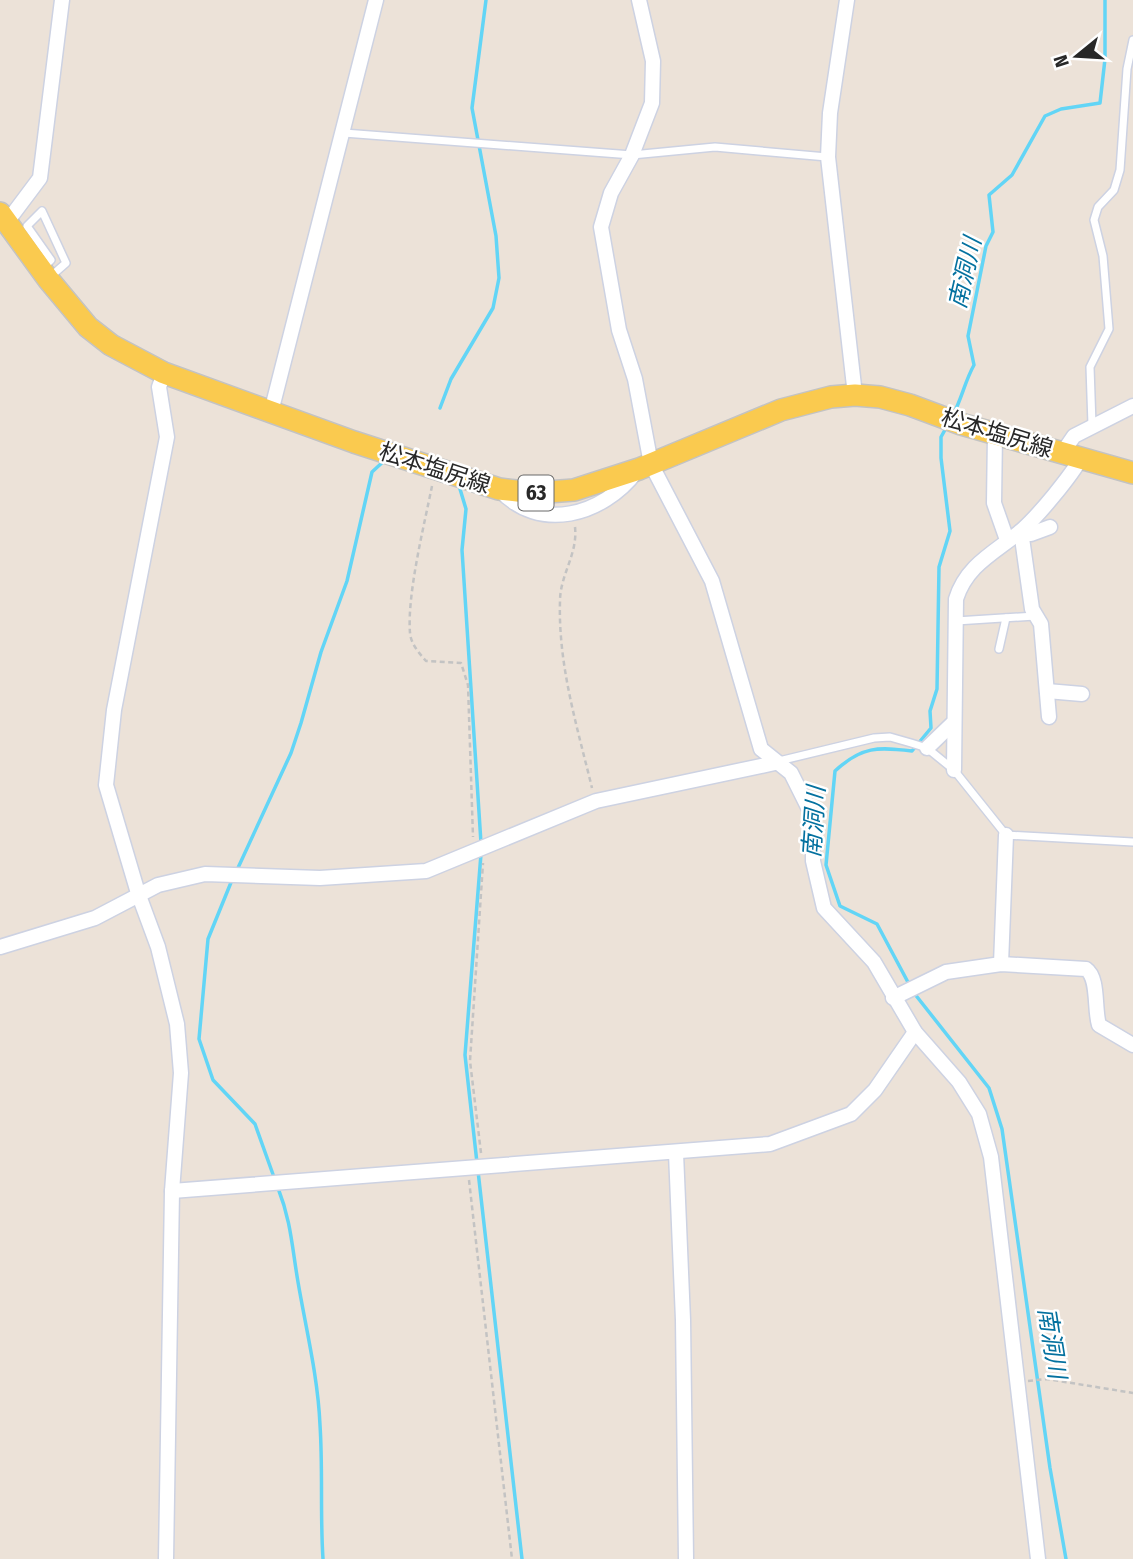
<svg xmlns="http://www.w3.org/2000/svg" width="1133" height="1559" viewBox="0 0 1133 1559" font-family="'Fira Sans Condensed','Noto Sans JP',sans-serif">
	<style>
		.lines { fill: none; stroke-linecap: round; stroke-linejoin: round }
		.stream { stroke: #62d5f6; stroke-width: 3.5 }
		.service-casing { stroke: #cdd2e2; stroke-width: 10 }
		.minor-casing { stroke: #cdd2e2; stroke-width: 17 }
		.primary-casing { stroke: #c3c3c3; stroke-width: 24 }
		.path { stroke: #c3c3c3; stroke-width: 2.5; stroke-dasharray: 5 3.5; stroke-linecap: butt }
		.service { stroke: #fff; stroke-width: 7 }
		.minor { stroke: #fff; stroke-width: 14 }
		.primary { stroke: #faca4f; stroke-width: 21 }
		.labels { text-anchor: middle; stroke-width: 5; stroke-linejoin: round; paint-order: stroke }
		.shield { fill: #fff; stroke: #686868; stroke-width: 2 }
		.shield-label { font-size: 21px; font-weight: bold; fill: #282828 }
		.street-label { font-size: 23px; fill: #282828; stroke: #fff }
		.water-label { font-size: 24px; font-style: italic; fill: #04719f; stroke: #fff }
	</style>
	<rect width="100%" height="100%" fill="#ece2d8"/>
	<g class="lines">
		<g class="stream">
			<path d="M440,408L451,379L493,308L499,278L496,236L472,108L486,0"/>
			<path d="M953,415C962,398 965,381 974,365L968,336L986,246L993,232L989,195L1012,175L1045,116L1061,109L1100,103L1105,59V0"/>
			<path d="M460,489L466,509L462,550L481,843"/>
			<path d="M237,870L291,753L301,723L321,652L347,581L372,472L385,460"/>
			<path d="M232,880L208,939L199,1039L213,1080L255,1124L275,1180"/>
			<path d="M910,986L877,924L840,906L826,865L835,771C862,746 878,747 912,751L931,728L930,711L937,689L939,567L950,531L941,458V437L946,428"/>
			<path d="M914,993L989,1088L1002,1129L1050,1468L1066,1559"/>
			<path d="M477,1163L465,1055L481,854"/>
			<path d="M478,1171L522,1559"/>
			<path d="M278,1188C291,1221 292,1247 298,1282C306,1329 318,1377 320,1425C323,1471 320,1514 323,1559"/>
		</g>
		<g class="service-casing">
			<g id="service">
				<path d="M344,133L632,155L715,147L827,157"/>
				<path d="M44,267L51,260L27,226L42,211L66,263L50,277"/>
				<path d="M1092,425L1090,367L1109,329L1103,256L1094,220L1098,207L1114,190L1120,170L1127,69L1133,40"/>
				<path d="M956,621L1035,616"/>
				<path d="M999,649L1006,618"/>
				<path d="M779,761L874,738L890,737L911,743L927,748L954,770L1006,835L1133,842"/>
			</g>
		</g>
		<g class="minor-casing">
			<g id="minor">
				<path d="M639,0L653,61L652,103L632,155L611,193L601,227L619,330L635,379L651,464L712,581L761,749L791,773L813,817V861L824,908L874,962L915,1032L959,1082L979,1114L991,1157L1038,1559"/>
				<path d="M847,0L830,113L828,157L855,395"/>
				<path d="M7,222L40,178L62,0"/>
				<path d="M164,373L159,387L167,437L114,710L106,785L138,893L158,947L177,1024L181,1073L172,1191L166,1559"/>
				<path d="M271,412L376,0"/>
				<path d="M995,434L994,503L1007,540"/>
				<path d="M1063,452L1074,436L1133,406"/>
				<path d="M499,489C539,534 603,515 636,472"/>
				<path d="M1047,691L1082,694"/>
				<path d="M1049,717L1041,624L1032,609L1021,531L1031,534L1050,527"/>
				<path d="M927,748L952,724"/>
				<path d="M954,770L956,599C967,564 996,552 1022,530C1039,515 1071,476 1081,458"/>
				<path d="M0,947L95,918L158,885L205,874L320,878L426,871L596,801L775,763"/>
				<path d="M1001,964L1006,835"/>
				<path d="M893,998L946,972L1001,964L1086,969C1099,978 1094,1009 1099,1025L1133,1045"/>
				<path d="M676,1153L683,1320L686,1559"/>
				<path d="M172,1191L770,1144L851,1114L875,1090L915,1032"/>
			</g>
		</g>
		<g class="primary-casing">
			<path id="primary" d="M0,213L48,279L88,327L111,345L164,373L354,442L499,489L534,493L574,490L639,469L781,410L831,397L855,395L880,397L910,405L961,424L1133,473"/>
		</g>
		<g class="path">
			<path d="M432,486C424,526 407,594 410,633C411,644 419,653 426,661L461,663L468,685L473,837"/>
			<path d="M575,527C578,554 560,575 560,601C558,665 577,726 592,788"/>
			<path d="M481,1153L470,1061L483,863"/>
			<path d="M469,1180L512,1559"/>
			<path d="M1028,1381L1047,1379L1133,1393"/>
		</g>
		<use href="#service" class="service"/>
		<use href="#minor" class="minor"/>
		<use href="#primary" class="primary"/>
	</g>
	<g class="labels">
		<rect class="shield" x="518.5" y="475.5" width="35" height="35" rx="5"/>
		<g class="shield-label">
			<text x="536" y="500">63</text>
		</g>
		<g class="street-label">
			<text transform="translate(997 433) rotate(17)" y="8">松本塩尻線</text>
			<text transform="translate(435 468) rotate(18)" y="8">松本塩尻線</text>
		</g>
		<g class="water-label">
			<text transform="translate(965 273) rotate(-77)" y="8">南洞川</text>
			<text transform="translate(814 822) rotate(-86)" y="8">南洞川</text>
			<text transform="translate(1052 1343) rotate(81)" y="8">南洞川</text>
		</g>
	</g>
	<g transform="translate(1077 56) rotate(252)" stroke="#ffffff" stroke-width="5" paint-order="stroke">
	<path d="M0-5L12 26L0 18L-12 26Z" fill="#282828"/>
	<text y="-10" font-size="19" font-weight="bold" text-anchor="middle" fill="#282828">N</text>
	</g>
</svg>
